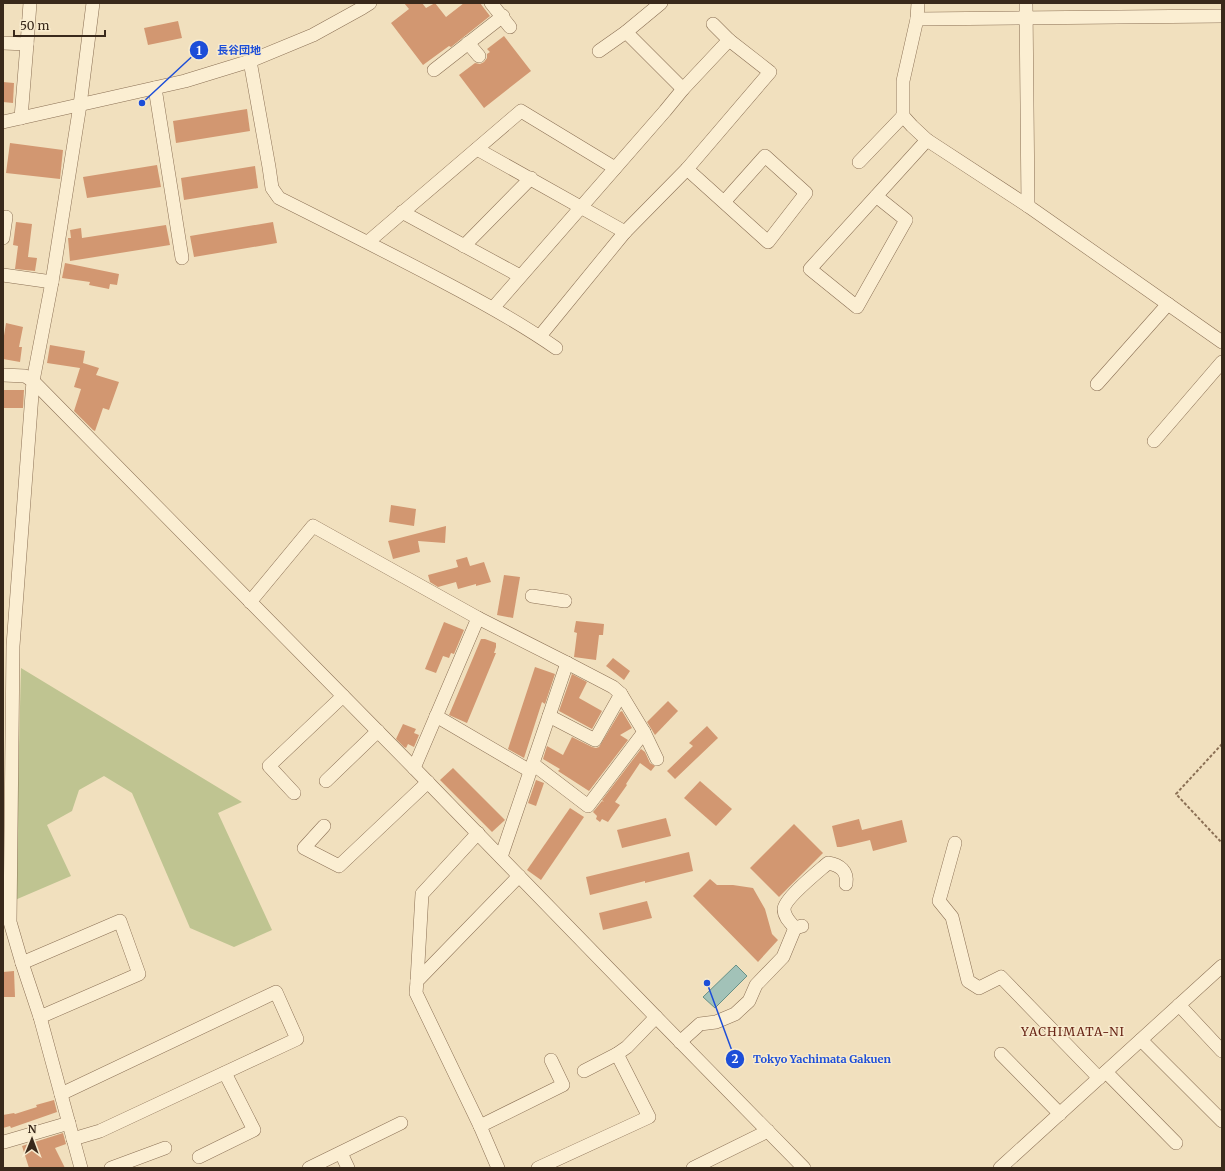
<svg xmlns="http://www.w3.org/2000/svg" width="1225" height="1171" viewBox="0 0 1225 1171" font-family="Merriweather,'Noto Sans JP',serif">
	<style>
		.cemetery { fill: #bfc491 }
		.water { fill: #a2c2b8; stroke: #689186 }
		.building { fill: #d29771 }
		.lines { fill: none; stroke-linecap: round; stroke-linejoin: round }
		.minor-casing { stroke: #8b7055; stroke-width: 14 }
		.path { stroke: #8b7055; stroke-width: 2; stroke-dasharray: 3 2; stroke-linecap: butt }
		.minor { stroke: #fbeed2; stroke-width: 13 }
		.labels { text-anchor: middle; stroke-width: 3; stroke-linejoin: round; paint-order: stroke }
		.quarter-label { font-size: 12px; letter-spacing: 1px; fill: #692617; stroke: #f8ebce }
		.leader { fill: none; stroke: #1d4ed8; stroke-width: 1.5 }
		.callout-dot { fill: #1d4ed8; stroke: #f8ebce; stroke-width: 1.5 }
		.mark-label { font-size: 12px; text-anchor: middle; font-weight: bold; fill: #fff }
		.callout-label { font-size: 11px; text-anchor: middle; font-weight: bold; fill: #1d4ed8; stroke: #f8ebce; stroke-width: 3; stroke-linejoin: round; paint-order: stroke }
	</style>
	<rect width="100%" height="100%" fill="#f1e0be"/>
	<path class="cemetery" d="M21,668L242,802L218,813L272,930L234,947L190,928L132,793L104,776L79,790L72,811L47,825L71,876L15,900Z"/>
	<path class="water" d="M736,965L747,976L715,1008L703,997Z"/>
	<g class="building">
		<path d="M404,3H422L426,8L435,3L446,17L464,3H480L490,16L451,47L449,46L423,65L391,23L409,9Z"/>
		<path d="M178,21L182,38L148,45L144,28Z"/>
		<path d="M504,36L531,71L484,108L459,75L475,63L480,64L484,62L487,58V54L490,52L487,49Z"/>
		<path d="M3,82L14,83L13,103L3,102Z"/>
		<path d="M247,109L250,131L176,143L173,121Z"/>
		<path d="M10,143L63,150L60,179L6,173Z"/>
		<path d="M157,165L161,187L87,198L83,177Z"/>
		<path d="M255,166L258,188L184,200L181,178Z"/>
		<path d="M16,222L32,224L28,257L37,258L35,271L15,269L18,246L13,245Z"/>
		<path d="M273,222L277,243L194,257L190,236Z"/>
		<path d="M166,225L170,245L70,261L68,238H71L70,230L81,228L82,238Z"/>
		<path d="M65,263L119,274L117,285L110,284L109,289L89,285L90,282L62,278Z"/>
		<path d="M6,323L23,327L19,347H22L20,362L3,359V342Z"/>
		<path d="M50,345L85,351L83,363L99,368L96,375L119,382L109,410L103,408L95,431L93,430L74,411L81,389L74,387L80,368L47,363Z"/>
		<path d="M3,390H24L23,408H3Z"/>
		<path d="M391,505L416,509L414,526L389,522Z"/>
		<path d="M446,526L445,543L418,541L420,552L393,559L388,541Z"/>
		<path d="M467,557L470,566L484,562L491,582L476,586V584L458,589L456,582L438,587L430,582L428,575L458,567L456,560Z"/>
		<path d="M504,575L520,577L513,618L497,615Z"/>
		<path d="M576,621L604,624L603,635H599L596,660L574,657L577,633L574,632Z"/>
		<path d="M444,622L464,630L454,654L451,653L449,658L443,656L436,673L425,669Z"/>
		<path d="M481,639H485L496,643V647L494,653H496L467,723L449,715Z"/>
		<path d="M613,658L630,671L624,680L606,666Z"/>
		<path d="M535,667L555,674L545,704L542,702L524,758L508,749Z"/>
		<path d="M572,674L587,682L579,698L602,711L592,729L559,711Z"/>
		<path d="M668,701L678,711L655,735L647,722Z"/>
		<path d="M622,711L632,728L620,735L628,740L589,791L558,771L560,769L543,759L547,746L563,755L572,737L592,747L596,748L599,747L620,712Z"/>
		<path d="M403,724L416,729L414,733L419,735L414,747L408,744L406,748L404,747L396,739Z"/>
		<path d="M707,726L718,738L675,779L667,771L693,746L689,743Z"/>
		<path d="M641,749L645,752L650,763L655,766L651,771L640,763L626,784L627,785L615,802L620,805L608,822L602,819L600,822L596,819L597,816L593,812L602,801L604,802L602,800Z"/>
		<path d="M453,768L505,820L492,832L440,780Z"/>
		<path d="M536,780L544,783L536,806L528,803Z"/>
		<path d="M700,781L732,809L716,826L684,798Z"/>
		<path d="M570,808L584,817L541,880L527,870Z"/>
		<path d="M666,818L671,836L622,848L617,830Z"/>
		<path d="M859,819L862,830L902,820L907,842L873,851L870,840L841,847H837L832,826Z"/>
		<path d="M794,824L823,853L779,897L750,868Z"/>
		<path d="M689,852L693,871L645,883V881L590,895L586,877Z"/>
		<path d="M710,879L717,885H733L753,888L765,909L772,934L778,940L758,962L693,896Z"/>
		<path d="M647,901L652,918L603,930L599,913Z"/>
		<path d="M14,971L15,997H3V972Z"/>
		<path d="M54,1100L57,1112L11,1128L10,1126L3,1128V1115L14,1113L15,1114L37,1107L36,1105Z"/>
		<path d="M63,1133L66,1144L55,1148L65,1168H29L22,1146Z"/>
	</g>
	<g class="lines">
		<g class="minor-casing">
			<g id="minor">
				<path d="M491,3L510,27"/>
				<path d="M918,3L917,19L903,81V116L912,126L927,140L1028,206L1222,342"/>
				<path d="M1026,3L1028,206"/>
				<path d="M917,19L1222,16"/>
				<path d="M626,32L683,89"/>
				<path d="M3,43L27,44"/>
				<path d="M468,43L479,56"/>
				<path d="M599,51L626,32L661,3"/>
				<path d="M250,61L269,167L272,188L279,198C333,225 387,252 440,280C480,301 519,322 556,348"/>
				<path d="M434,70L503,16"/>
				<path d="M155,88L182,258"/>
				<path d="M21,118L27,44L30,3"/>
				<path d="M3,122L185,81L250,61L313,35L362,8L370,3"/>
				<path d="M477,149L625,232"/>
				<path d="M859,162L903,116"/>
				<path d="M687,169L768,242L806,193L765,156L724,202"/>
				<path d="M876,196L906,220L857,307L810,269L927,140"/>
				<path d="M402,212L520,276"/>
				<path d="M3,238L6,217"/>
				<path d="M368,242L521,111L615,168"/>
				<path d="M464,246L531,178"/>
				<path d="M3,275L52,282"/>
				<path d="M493,308L665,111L683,89L729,40"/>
				<path d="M540,336L625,232L687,169L770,72L729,40L713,24"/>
				<path d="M3,375L25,376L33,381L414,768L656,1017L804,1168"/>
				<path d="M1097,384L1168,304"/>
				<path d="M1154,441L1222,362"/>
				<path d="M532,596L565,601"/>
				<path d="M250,602L313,526L478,618L567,663L613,687L621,694L644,732L657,759"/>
				<path d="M436,716L530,771"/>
				<path d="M549,716L595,740L621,694"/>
				<path d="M533,764L588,806L644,732"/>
				<path d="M414,768L478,618"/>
				<path d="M326,781L378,731"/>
				<path d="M294,793L269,766L343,696"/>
				<path d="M324,826L304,848L339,866L428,782"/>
				<path d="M955,843L939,901L952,917L968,981L979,988L1001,977L1099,1078"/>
				<path d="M501,857L567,663"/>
				<path d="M802,926L795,928C790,922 784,917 784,909C785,898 819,871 828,863C840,865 848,871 846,884"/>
				<path d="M22,963L120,921L139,974L40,1017"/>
				<path d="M417,981L422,894L478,833"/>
				<path d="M1179,1005L1222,1051"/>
				<path d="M1141,1040L1222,1121"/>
				<path d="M680,1042L700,1024L716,1022L735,1014L749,1001L756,985L783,957L795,928"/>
				<path d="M1001,1054L1060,1114"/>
				<path d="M584,1071L617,1054L627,1047L656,1017"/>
				<path d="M1106,1072L1176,1143"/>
				<path d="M61,1094L276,992L297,1039L100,1131L73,1139"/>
				<path d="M480,1126L563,1085L551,1060"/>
				<path d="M4,1142L69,1123"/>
				<path d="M341,1153L348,1168"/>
				<path d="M199,1157L254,1130L225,1073"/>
				<path d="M81,1168L40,1017L22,963L10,922L13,646L33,381L52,282L80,105L93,3"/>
				<path d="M111,1168L165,1148"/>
				<path d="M309,1168L401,1123"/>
				<path d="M498,1168L480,1126L416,993L417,981L519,876"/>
				<path d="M538,1168L649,1117L617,1054"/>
				<path d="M693,1168L768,1131"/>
				<path d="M1000,1168L1222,966"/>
			</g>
		</g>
		<path class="path" d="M1222,744L1176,794L1222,843"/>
		<use href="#minor" class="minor"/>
	</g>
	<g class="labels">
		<g class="quarter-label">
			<text x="1073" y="1036">YACHIMATA-NI</text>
		</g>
	</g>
	<path class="leader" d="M142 103L199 50M707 983L735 1059"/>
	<g class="callout-dot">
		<circle cx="142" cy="103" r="4"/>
		<circle cx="707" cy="983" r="4"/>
		<circle cx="199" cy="50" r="10"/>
		<circle cx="735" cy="1059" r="10"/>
	</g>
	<g class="mark-label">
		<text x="199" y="55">1</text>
		<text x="735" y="1063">2</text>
	</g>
	<g class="callout-label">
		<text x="239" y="54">長谷団地</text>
		<text x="822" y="1063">Tokyo Yachimata Gakuen</text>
	</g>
	<rect width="1225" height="1171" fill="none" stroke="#39291b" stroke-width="8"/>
	<g transform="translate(32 1139) rotate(1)" stroke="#f8ebce" stroke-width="3" paint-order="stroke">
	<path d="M0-3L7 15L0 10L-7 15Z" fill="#39291b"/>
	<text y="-6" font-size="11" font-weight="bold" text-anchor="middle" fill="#39291b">N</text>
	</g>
	<path d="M14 30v6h91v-6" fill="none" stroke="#39291b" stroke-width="2"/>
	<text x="20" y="30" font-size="12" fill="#39291b" stroke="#f8ebce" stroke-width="3" paint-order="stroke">50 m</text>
</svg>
